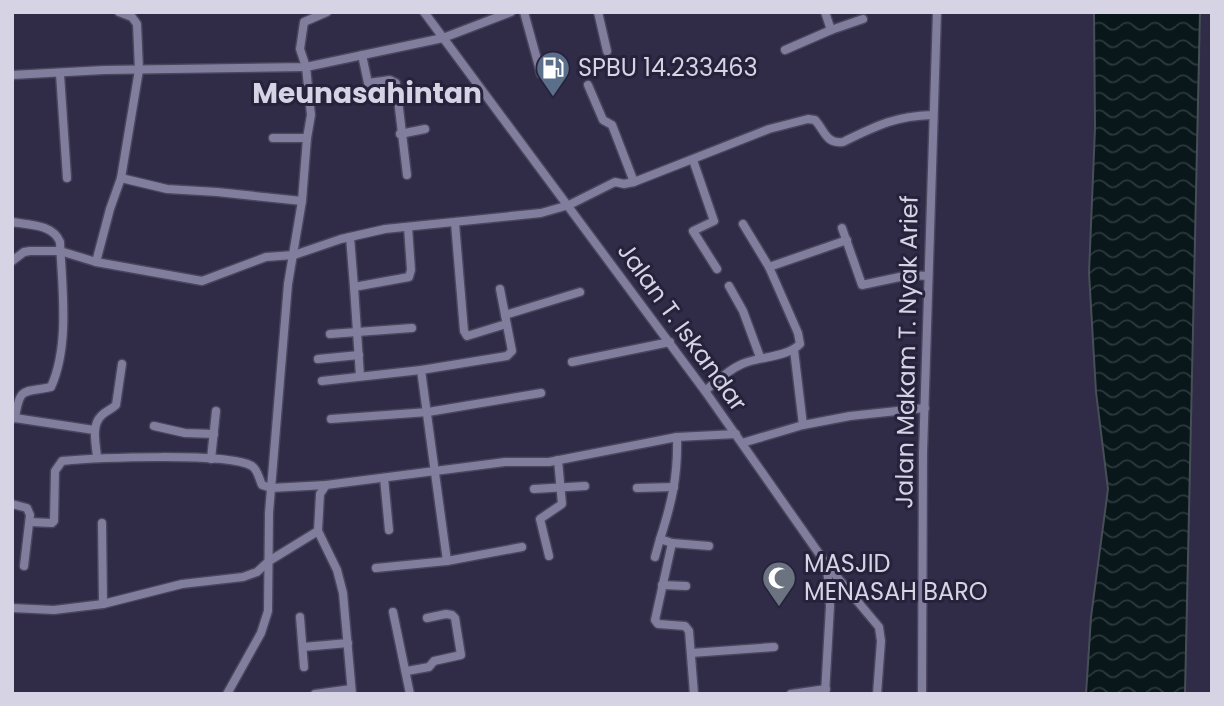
<svg xmlns="http://www.w3.org/2000/svg" width="1224" height="706" viewBox="0 0 1224 706" font-family="Poppins,sans-serif">
	<style>
		.water { fill: url(#water-waves); stroke: #464f57; stroke-width: 2 }
		.lines { fill: none; stroke-linecap: round; stroke-linejoin: round }
		.minor-casing { stroke: #49455c; stroke-width: 11 }
		.minor { stroke: #817d9d; stroke-width: 8 }
		.labels { text-anchor: middle; stroke-width: 6; stroke-linejoin: round; paint-order: stroke }
		.poi-label { font-size: 24px; fill: #d5d3e4; stroke: #26223c; text-anchor: start }
		.street-label { font-size: 24px; fill: #d5d3e4; stroke: #26223c }
		.quarter-label { font-size: 28px; font-weight: bold; fill: #d5d3e4; stroke: #26223c }
	</style>
	<defs>
		<pattern id="water-waves" width="16" height="10" patternUnits="userSpaceOnUse" patternTransform="scale(1.75)"><rect width="16" height="10" fill="#09171b"/><path d="M0 5q4-4 8 0t8 0" fill="none" stroke="#2c383c"/></pattern>
	</defs>
	<rect width="100%" height="100%" fill="#302b47"/>
	<path class="water" d="M1094,12H1200L1185,694H1086L1091,617L1108,489L1096,392L1089,273L1095,128Z"/>
	<g class="lines">
		<g class="minor-casing">
			<g id="minor">
				<path d="M424,12L705,391L827,565L830,606L825,694"/>
				<path d="M524,12L541,74"/>
				<path d="M598,12L607,51"/>
				<path d="M825,12L831,30"/>
				<path d="M785,50L831,30L863,19"/>
				<path d="M362,55L368,83L390,80L396,83L407,175"/>
				<path d="M60,74L67,178"/>
				<path d="M12,75L104,70L306,67L443,38L511,12"/>
				<path d="M588,85L603,120L612,125L634,182"/>
				<path d="M400,134L425,129"/>
				<path d="M273,138H307"/>
				<path d="M693,160L714,221L693,231L717,269"/>
				<path d="M121,178L167,189L217,192L302,201"/>
				<path d="M12,222C29,225 53,224 60,242C62,287 70,345 51,387C24,393 20,385 15,418L12,419"/>
				<path d="M455,223L464,331L467,336L506,324"/>
				<path d="M743,224L769,267"/>
				<path d="M842,228L862,285L909,275L928,276"/>
				<path d="M350,237L354,287"/>
				<path d="M12,261L24,252L30,251H60L96,262L202,281L266,257L294,255L341,239L385,229L541,213L569,205L615,182L624,184L634,182L769,129L808,119L815,120C825,131 826,144 843,142C876,126 895,116 932,115"/>
				<path d="M96,262L110,209L121,178L139,70L137,24L132,17L119,12"/>
				<path d="M729,286L743,311L760,357"/>
				<path d="M505,315L580,292"/>
				<path d="M330,334L412,328"/>
				<path d="M794,350L803,425"/>
				<path d="M318,359L359,355"/>
				<path d="M572,362L670,342"/>
				<path d="M360,376L354,287L409,277L411,270L408,227"/>
				<path d="M322,381L421,370"/>
				<path d="M705,391C717,381 728,370 742,364C760,356 786,358 800,344L798,333L769,267L847,240"/>
				<path d="M15,418L94,430"/>
				<path d="M331,419L428,412L541,393"/>
				<path d="M154,426L185,433L214,434"/>
				<path d="M677,437C678,476 672,502 660,539L672,543L655,620L658,624L685,626L689,631L694,694"/>
				<path d="M742,443L803,425L850,416L925,408"/>
				<path d="M97,457C96,444 91,426 101,416C105,411 111,410 116,405L122,364"/>
				<path d="M211,459L216,411"/>
				<path d="M384,478L389,530"/>
				<path d="M637,488L674,487"/>
				<path d="M534,489L585,486"/>
				<path d="M12,504L27,508L30,515L24,566"/>
				<path d="M30,522L52,523L54,521L55,471L62,461C93,458 228,452 252,466C258,470 259,479 262,485L271,488L326,485"/>
				<path d="M102,523L103,604"/>
				<path d="M318,531L337,570L343,593L352,694"/>
				<path d="M672,543L709,546"/>
				<path d="M549,556L540,519L562,504L558,460"/>
				<path d="M655,557L660,539"/>
				<path d="M447,561L421,370L507,356L512,351L500,289"/>
				<path d="M827,565L879,627L881,641L877,694"/>
				<path d="M376,568L447,561L522,547"/>
				<path d="M662,585L686,586"/>
				<path d="M12,608L54,610L103,604L182,584L243,577L257,572L269,561L318,531L320,494L326,485L505,462H549L677,437L736,434"/>
				<path d="M393,612L410,694"/>
				<path d="M300,617L304,667"/>
				<path d="M303,647L348,643"/>
				<path d="M691,653L774,647"/>
				<path d="M407,671L429,667L434,661L461,655L455,618L452,615L446,614L427,618"/>
				<path d="M227,694L261,633L268,611L269,513L288,284L302,201L307,138L311,115L306,67L300,49L304,22L327,12"/>
				<path d="M315,694L351,689"/>
				<path d="M791,694L826,689"/>
				<path d="M922,694L923,453L937,12"/>
			</g>
		</g>
		<use href="#minor" class="minor"/>
	</g>
	<defs>
		<g id="fuel-pin" transform="scale(1.75)"><path d="M0 17L-7.5 6A9.5 9.5 0 1 1 7.5 6Z" fill="#5c6f8a" stroke="#26223c"/><path d="M-5.5-6h7V0h2V4h1.3V-2.5L3-4.5l.8-.8L6-3V5H2.5V1h-1V6h-7ZM-4.2-4.7v3.2H.2V-4.7Z" fill="#fff"/></g>
		<g id="mosque-pin" transform="scale(1.75)"><path d="M0 17L-7.5 6A9.5 9.5 0 1 1 7.5 6Z" fill="#6b7280" stroke="#26223c"/><path d="M3.5-4.9A6 6 0 1 0 3.5 4.9A5 5 0 1 1 3.5-4.9Z" fill="#fff"/></g>
	</defs>
	<g fill-rule="evenodd">
		<use href="#fuel-pin" x="553" y="68"/>
		<use href="#mosque-pin" x="779" y="578"/>
	</g>
	<g class="labels">
		<g class="poi-label">
			<text x="578" y="76">SPBU 14.233463</text>
			<text x="804" y="572">MASJID<tspan x="804" dy="28">MENASAH BARO</tspan></text>
		</g>
		<g class="street-label">
			<text transform="translate(682 327) rotate(54)" y="8">Jalan T. Iskandar</text>
			<text transform="translate(907 352) rotate(-89)" y="8">Jalan Makam T. Nyak Arief</text>
		</g>
		<g class="quarter-label">
			<text x="367" y="103">Meunasahintan</text>
		</g>
	</g>
	<rect width="1224" height="706" fill="none" stroke="#d5d3e4" stroke-width="28"/>
</svg>
